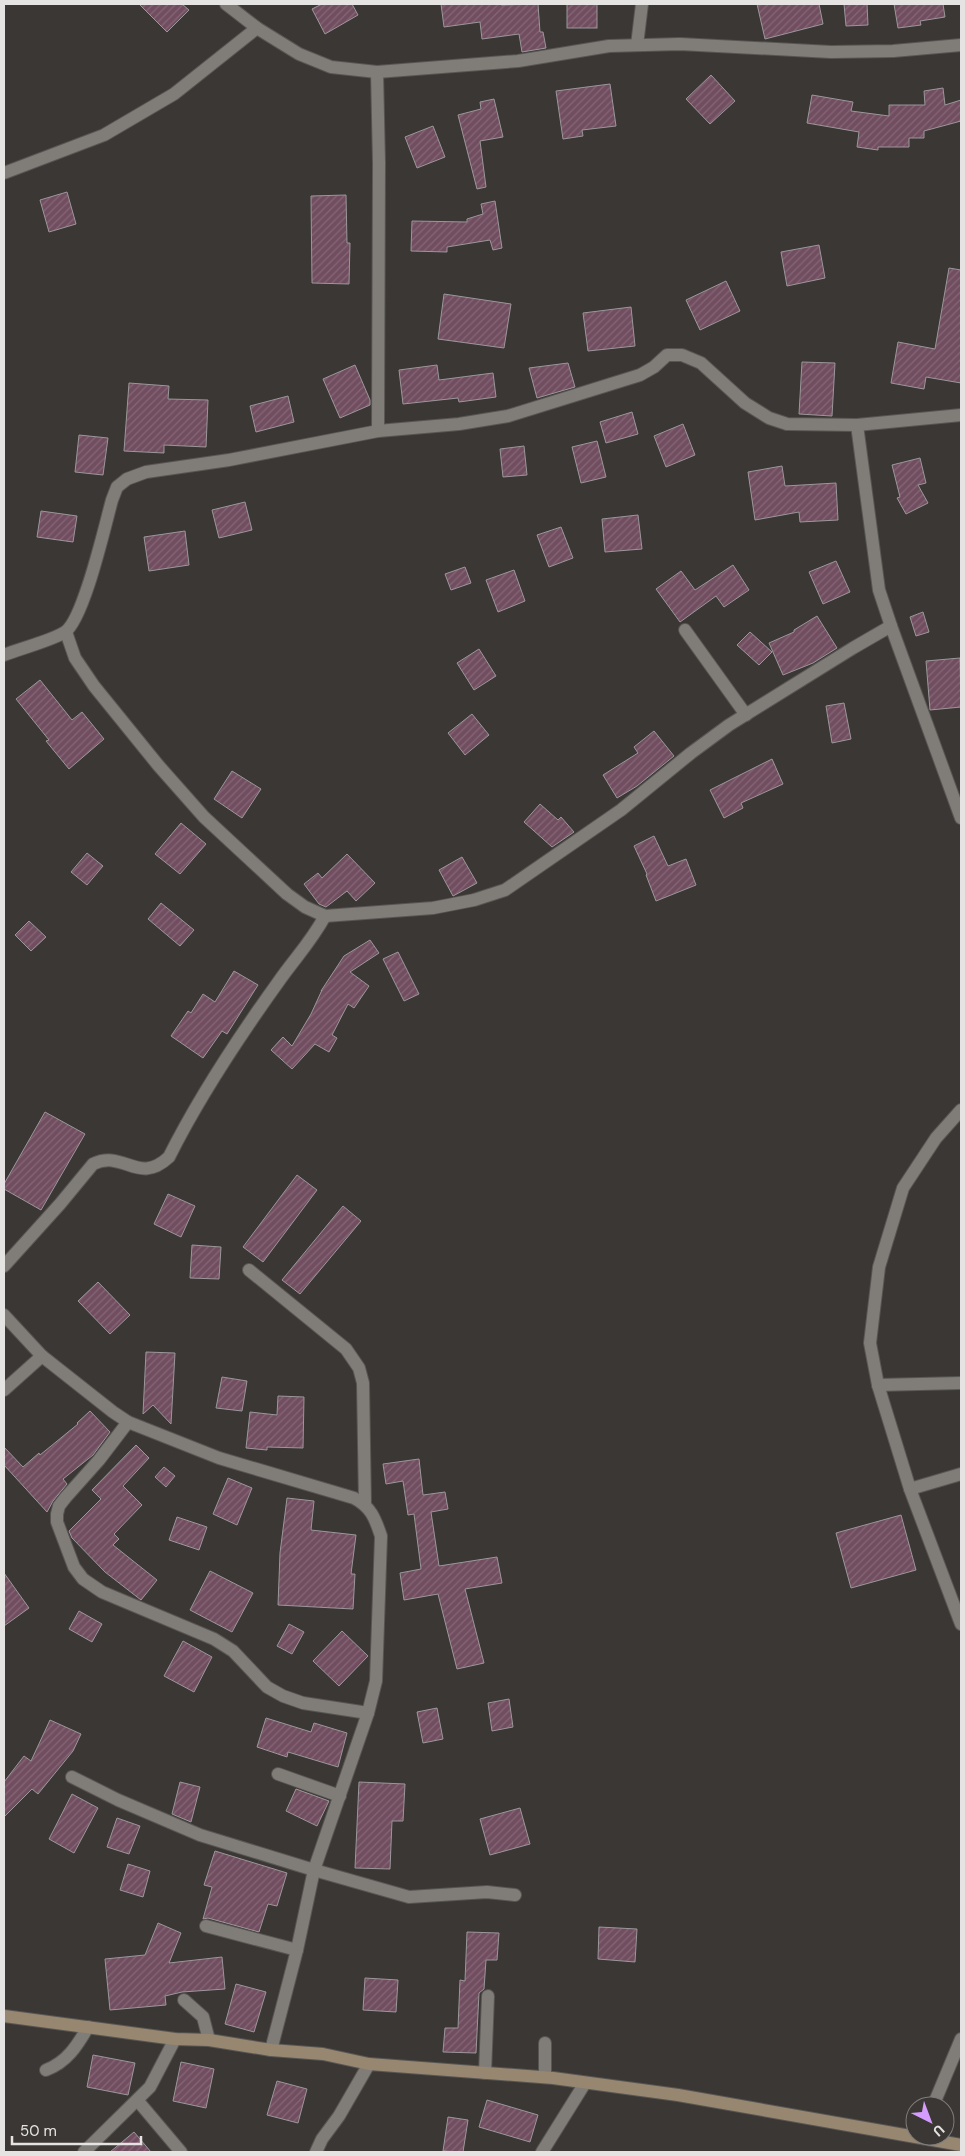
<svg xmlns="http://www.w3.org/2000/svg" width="965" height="2156" viewBox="0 0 965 2156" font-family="'DM Sans',sans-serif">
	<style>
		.building { fill: url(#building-hatch); stroke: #9c9799 }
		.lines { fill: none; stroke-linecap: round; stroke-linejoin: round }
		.street-casing { stroke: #585653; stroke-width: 14 }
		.secondary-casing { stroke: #585653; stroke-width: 14 }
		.street { stroke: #807d79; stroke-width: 12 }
		.secondary { stroke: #978670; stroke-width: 12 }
	</style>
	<defs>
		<pattern id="building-hatch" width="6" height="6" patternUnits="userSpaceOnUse" patternTransform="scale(1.25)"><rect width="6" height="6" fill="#714d60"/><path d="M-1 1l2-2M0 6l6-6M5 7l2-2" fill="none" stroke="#856676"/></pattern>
	</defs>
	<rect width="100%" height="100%" fill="#3a3734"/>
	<g class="building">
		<path d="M139,4H182L189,10L167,32Z"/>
		<path d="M322,4H352L358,15L325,34L312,9Z"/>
		<path d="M441,4H500L501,5L538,4L540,32H543L546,48L522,52L519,34L482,39L480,22L444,27Z"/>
		<rect x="567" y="4" width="30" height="24"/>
		<path d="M757,4H819L823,24L765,39Z"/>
		<path d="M844,4H867L868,25L846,26Z"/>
		<path d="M894,4H943L945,17L920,21L921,25L898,28Z"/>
		<path d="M711,75L735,101L710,124L686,99Z"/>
		<path d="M610,84L616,126L582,130L583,136L563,139L556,91Z"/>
		<path d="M943,88L945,105L961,100V121L924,131V138H909V147H878V150L857,147L859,132L807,123L812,95L853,102L851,111L889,116V105H925L924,91Z"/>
		<path d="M494,99L503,137L480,141L486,187L477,189L458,115L481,109L480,102Z"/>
		<path d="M433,126L445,157L417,168L405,137Z"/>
		<path d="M67,192L76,224L49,232L40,200Z"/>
		<path d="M346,195L347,243H350L349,284L312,283L311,196Z"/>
		<path d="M495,201L502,248L493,250L490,240L447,247V252L411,251L412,221L467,222V219L483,214L481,204Z"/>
		<path d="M819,245L825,278L787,286L781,252Z"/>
		<path d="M949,268L961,270V383L926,377L924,389L891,383L898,342L935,349Z"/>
		<path d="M726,281L740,311L700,330L686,300Z"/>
		<path d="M444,294L511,304L504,348L438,339Z"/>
		<path d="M631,307L635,346L588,351L583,313Z"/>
		<path d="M802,362L835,363L832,416L799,414Z"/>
		<path d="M568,363L575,387L537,398L529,368Z"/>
		<path d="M355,365L370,400V405L340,418L323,379Z"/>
		<path d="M437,365L439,380L493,373L496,397L459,402L458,398L403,404L399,370Z"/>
		<path d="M129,383L169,386L168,399L208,400L206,447L164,445V453L124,451Z"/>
		<path d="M288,396L294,422L256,432L250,406Z"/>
		<path d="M632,412L638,434L606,443L600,422Z"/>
		<path d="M683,424L695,455L666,467L654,436Z"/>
		<path d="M79,435L108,438L103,475L75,472Z"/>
		<path d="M597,441L606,477L581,483L572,447Z"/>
		<path d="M524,446L527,475L503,477L500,449Z"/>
		<path d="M920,458L926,483L918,485L928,503L906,514L897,498L900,497L892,465Z"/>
		<path d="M782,466L785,486L836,483L838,520L800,522L799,512L755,520L748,472Z"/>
		<path d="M245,502L252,530L219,538L212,510Z"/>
		<path d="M41,511L77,516L73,542L37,537Z"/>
		<path d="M638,515L642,549L605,552L602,519Z"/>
		<path d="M561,527L573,558L549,567L537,535Z"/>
		<path d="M185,531L189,565L149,571L144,537Z"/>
		<path d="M836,561L850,592L823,604L809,572Z"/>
		<path d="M733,565L749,590L724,607L716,596L680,622L656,589L681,571L695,590Z"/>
		<path d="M465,567L471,583L451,590L445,574Z"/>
		<path d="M514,570L525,601L498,612L486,580Z"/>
		<path d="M923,612L929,632L916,636L910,617Z"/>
		<path d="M817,616L837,648L813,663L783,675L769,643L794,632V630Z"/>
		<path d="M750,632L772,652L759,665L737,645Z"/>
		<path d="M479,649L496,676L474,690L457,663Z"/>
		<path d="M960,658L961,707L930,710L926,661Z"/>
		<path d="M40,680L72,720L82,712L104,739L69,769L46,741L49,740L16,699Z"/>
		<path d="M844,703L851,739L832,743L826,706Z"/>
		<path d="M472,714L489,735L465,755L448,733Z"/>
		<path d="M654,731L674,756L637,786L617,798L603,775L638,753L634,747Z"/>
		<path d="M772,759L783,784L741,803L743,808L724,818L710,790Z"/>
		<path d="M232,771L261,789L242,818L214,799Z"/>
		<path d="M540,804L558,820L561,817L574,832L552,847L524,822Z"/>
		<path d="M181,823L206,844L180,874L155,854Z"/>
		<path d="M654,836L668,866L686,859L696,885L656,901L646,875L647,874L634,846Z"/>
		<path d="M87,853L103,866L87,885L71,872Z"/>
		<path d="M347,854L375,883L356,901L347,891L326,907L319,904L304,884L318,873L322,878Z"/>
		<path d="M462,857L477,883L453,896L439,870Z"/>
		<path d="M161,903L194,930L180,946L148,919Z"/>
		<path d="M29,921L46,937L31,951L15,935Z"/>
		<path d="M370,940L379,953L350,972L369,986L354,1008L348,1004L332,1035L337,1038L329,1052L315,1044L292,1069L271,1050L283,1037L292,1046L311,1014L322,990L321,991L344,956Z"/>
		<path d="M398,952L419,994L404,1001L383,959Z"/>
		<path d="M234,971L258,985L227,1034L222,1031L203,1058L171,1036L188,1011L191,1013L203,994L215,1002Z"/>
		<path d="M45,1112L85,1134L41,1210L4,1189V1184Z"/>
		<path d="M297,1175L317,1190L263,1262L243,1247Z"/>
		<path d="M168,1194L195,1206L181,1237L154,1224Z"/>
		<path d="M343,1206L361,1221L300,1294L282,1280Z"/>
		<path d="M192,1245L221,1247L219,1279L190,1278Z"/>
		<path d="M98,1282L130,1315L110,1334L78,1301Z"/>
		<path d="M146,1352L175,1353L171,1424L153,1405L143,1414Z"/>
		<path d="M222,1377L247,1381L242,1411L216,1408Z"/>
		<path d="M278,1396L304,1397L303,1448L267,1447V1450L246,1448L250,1412L277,1415Z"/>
		<path d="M90,1411L110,1432L93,1455L63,1479L67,1484L53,1501L47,1512L4,1465V1447L23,1467L39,1453L40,1455L78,1424L77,1423Z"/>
		<path d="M136,1445L149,1458L123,1486L142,1505L114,1534L119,1539L113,1545L157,1580L141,1600L105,1572L72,1538L69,1531L101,1499L92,1490Z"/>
		<path d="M419,1459L423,1495L445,1492L448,1509L431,1512L439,1566L497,1557L502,1583L465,1589L484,1663L457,1669L438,1594L404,1600L400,1573L421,1569L414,1514L408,1515L403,1481L386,1484L383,1464Z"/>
		<path d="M164,1467L175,1476L166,1487L155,1477Z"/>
		<path d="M228,1478L252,1488L237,1525L213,1514Z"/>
		<path d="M287,1498L314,1501L311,1530L356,1535L351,1574H355L353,1609L278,1605L280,1553Z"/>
		<path d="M901,1515L916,1570L851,1588L836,1533Z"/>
		<path d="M177,1517L207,1527L199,1550L169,1540Z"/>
		<path d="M210,1571L253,1593L232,1632L190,1610Z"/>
		<path d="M4,1573L29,1608L4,1626Z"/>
		<path d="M79,1611L102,1624L92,1642L69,1629Z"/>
		<path d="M289,1624L304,1632L292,1654L277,1646Z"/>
		<path d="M342,1631L368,1656L339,1686L313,1661Z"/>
		<path d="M183,1641L212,1657L194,1692L164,1676Z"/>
		<path d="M509,1699L513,1727L492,1731L488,1703Z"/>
		<path d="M437,1708L443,1739L423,1743L417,1712Z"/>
		<path d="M266,1718L311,1732L314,1723L347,1733L338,1767L288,1752L287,1757L257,1747Z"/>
		<path d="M50,1720L81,1734L73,1751L38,1794L32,1789L4,1817V1782L24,1756L31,1761Z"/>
		<path d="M180,1782L200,1787L191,1822L172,1814Z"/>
		<path d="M359,1782L405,1784L403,1821H392L390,1869L355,1868Z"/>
		<path d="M296,1789L329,1801L317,1826L286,1811Z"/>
		<path d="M72,1794L98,1808L74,1853L49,1839Z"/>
		<path d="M520,1808L530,1844L490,1855L480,1819Z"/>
		<path d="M117,1818L140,1826L129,1854L107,1847Z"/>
		<path d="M215,1851L287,1873L277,1906L268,1904L259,1932L208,1918L203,1919L212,1887L204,1885Z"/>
		<path d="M128,1864L150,1871L143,1897L120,1890Z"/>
		<path d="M158,1923L181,1933L169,1963L222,1957L225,1989L182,1992L165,1996L166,2005L110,2010L105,1959L145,1955Z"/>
		<path d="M599,1927L637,1929L635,1962L598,1959Z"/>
		<path d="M467,1932L499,1933L497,1960H486L484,1989L479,1993L476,2053L443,2052L445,2028H458L460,1980L465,1981Z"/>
		<path d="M365,1978L398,1980L396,2012L363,2010Z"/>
		<path d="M236,1984L266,1992L254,2032L225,2024Z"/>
		<path d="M93,2055L135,2063L128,2095L87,2087Z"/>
		<path d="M181,2062L214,2069L206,2108L173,2101Z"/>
		<path d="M277,2081L307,2089L298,2123L267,2115Z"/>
		<path d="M487,2100L538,2115L530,2142L479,2127Z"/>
		<path d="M448,2117L468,2120L463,2152L443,2151Z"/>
		<path d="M134,2132L151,2152H110Z"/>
	</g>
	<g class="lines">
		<g class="street-casing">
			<g id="street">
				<path d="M226,4L257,28L299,54L331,67L377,72L518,61L609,46L680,44L831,52L893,51L961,45"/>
				<path d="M637,45L642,4"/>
				<path d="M377,72L379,163L378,431"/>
				<path d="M4,173L104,135L174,94L257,28"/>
				<path d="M891,626L961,818"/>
				<path d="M685,630L746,715"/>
				<path d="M66,632L75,658L94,686L158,765L204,817L287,894L305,907L325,916L433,908L474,900L505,890L621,810L691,753L729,725L853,648L891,626L879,590L857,425"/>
				<path d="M4,655C19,649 53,640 65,632C84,619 105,525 112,500L117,487L127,479L146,472L229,460L378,431L459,424L508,416L640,375L654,367L667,355H682L701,363L745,403L769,418L787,424L857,425L961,415"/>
				<path d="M961,1110L936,1138L903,1188L879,1267L870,1343L878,1385L910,1489L961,1624"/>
				<path d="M4,1266L60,1204L93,1164C124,1149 138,1186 169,1157C200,1095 238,1038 279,981C295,958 311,942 325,916"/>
				<path d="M249,1270L346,1349L359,1368L363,1383L365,1504"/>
				<path d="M4,1315L42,1356L113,1412L128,1422L219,1458L354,1498C371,1507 375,1518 381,1536L376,1681L368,1713L314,1870L297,1950L271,2050"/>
				<path d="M878,1385L961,1383"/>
				<path d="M4,1390L42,1356"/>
				<path d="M128,1422L99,1460L66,1497L59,1506L57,1514V1522L74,1567L83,1579L102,1592L214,1639L233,1651L267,1687L283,1696L303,1703L368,1713"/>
				<path d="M910,1489L961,1474"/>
				<path d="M278,1774L340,1796"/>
				<path d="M72,1777L118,1800L200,1835L314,1870L409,1897L487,1892L515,1895"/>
				<path d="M206,1926L297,1950"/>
				<path d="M184,2000L203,2017L209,2040"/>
				<path d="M46,2070C67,2062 77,2046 88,2027"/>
				<path d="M485,2073L488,1996"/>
				<path d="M545,2077V2043"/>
				<path d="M138,2101L181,2152"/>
				<path d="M933,2106L961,2039"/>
				<path d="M84,2152L150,2087L175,2039"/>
				<path d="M316,2152L322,2139L339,2116L369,2064"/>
				<path d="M542,2152L585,2083"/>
			</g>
		</g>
		<g class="secondary-casing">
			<path id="secondary" d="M4,2016L175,2039L209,2040L271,2050L323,2054L369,2064L553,2078L678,2095L961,2145"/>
		</g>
		<use href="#street" class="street"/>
		<use href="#secondary" class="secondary"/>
	</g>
	<rect width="965" height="2156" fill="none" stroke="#e5e4e2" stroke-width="10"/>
	<g transform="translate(930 2121) rotate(138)"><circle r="24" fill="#3a3734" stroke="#7e7c7a"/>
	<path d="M0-4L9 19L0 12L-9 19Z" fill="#d49cfc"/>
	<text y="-8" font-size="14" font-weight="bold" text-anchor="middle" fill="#e5e4e2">U</text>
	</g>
	<path d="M12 2136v8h129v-8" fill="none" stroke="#e5e4e2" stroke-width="2.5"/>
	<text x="20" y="2136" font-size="15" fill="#e5e4e2" stroke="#3a3734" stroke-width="4" paint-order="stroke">50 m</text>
</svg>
